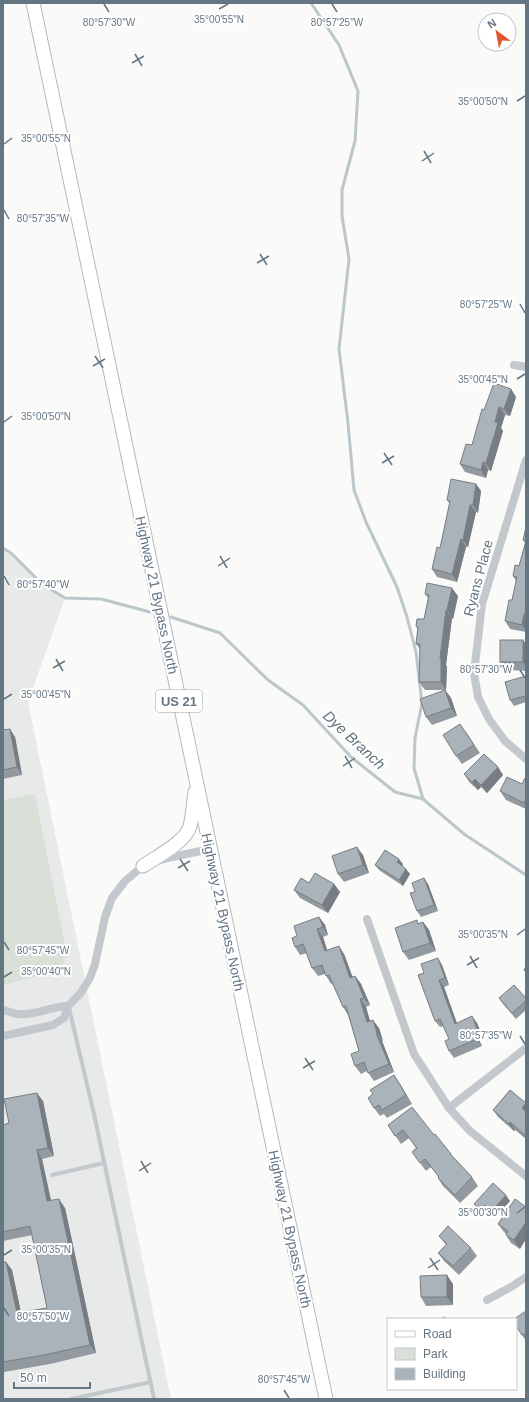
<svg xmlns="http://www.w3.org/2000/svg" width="529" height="1402" viewBox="0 0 529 1402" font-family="Helvetica,sans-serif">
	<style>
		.built { fill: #e8e9e9 }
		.green { fill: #dadfd7 }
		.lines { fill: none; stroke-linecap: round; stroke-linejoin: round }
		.stream { stroke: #bbc7cb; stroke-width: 3 }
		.primary-casing { stroke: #b5babe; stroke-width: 15 }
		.service { stroke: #c3c8cc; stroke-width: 4 }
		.minor { stroke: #c3c8cc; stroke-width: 8 }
		.primary { stroke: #fff; stroke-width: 13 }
		.wall { fill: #929a9f }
		.shaded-wall { fill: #777d82 }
		.building { fill: #aab3b9; stroke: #777d82 }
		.ticks { fill: none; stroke: #657683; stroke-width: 1.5 }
		.labels { text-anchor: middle; stroke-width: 4; stroke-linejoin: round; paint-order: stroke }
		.shield { fill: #fff; stroke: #939fa8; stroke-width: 1 }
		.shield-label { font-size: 13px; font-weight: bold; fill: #657683 }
		.street-label { font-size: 14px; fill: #657683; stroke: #fff }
		.water-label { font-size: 15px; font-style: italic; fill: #60757c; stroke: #fff }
		.ticks-label { font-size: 10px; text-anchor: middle; fill: #657683; stroke: #fff; stroke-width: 4; stroke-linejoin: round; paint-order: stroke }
	</style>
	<rect width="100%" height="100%" fill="#fafaf8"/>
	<path class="built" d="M3,548L11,553L42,584L65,598L28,702L171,1399H3Z"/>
	<path class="green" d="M35,794L67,955L60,970L3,985V800Z"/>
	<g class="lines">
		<g class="stream">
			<path d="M311,3L339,45L358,91L355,141L342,190V216L349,259L339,349L348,423L354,490L366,522L397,587L407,617L416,652L422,703L415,738L414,768L423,799"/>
			<path d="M3,548L11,553L42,584L65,598L101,599L150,612"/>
			<path d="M171,617L220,633L268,680L303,705L351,757L395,792L423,799L464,834L526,875"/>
		</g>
		<g class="primary-casing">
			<g id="primary">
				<path d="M33,3L326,1399"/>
				<path d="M143,866C156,857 186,842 190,826C193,816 193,803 195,792"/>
			</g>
		</g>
		<g class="service">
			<path d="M69,1008L94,1114L154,1399"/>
			<path d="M52,1175L104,1163"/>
			<path d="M71,1399L151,1382"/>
		</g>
		<g class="minor">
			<path d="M514,365L526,367"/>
			<path d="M526,460L482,604L474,673L478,697L489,719L505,741L526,759"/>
			<path d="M158,861L168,858L210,849"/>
			<path d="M367,919L414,1054L449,1108L470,1131L526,1176"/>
			<path d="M3,1010C8,1011 13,1014 18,1014C35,1016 51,1006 68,1006"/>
			<path d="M3,1036L53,1025L64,1018L68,1006L80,994L90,978L95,964L105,917L112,898L125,881L143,866L147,865"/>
			<path d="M449,1108L526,1048"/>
			<path d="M487,1300L511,1287L526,1277"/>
		</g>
		<use href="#primary" class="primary"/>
	</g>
	<g class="wall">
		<path d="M511,389L516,397L510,416L505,415L501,428L503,431L491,471L488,470L486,478L465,472L460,464L472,445L484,410Z"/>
		<path d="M476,484L481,491L478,513L476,512L468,547H466L457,582L437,577L432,569L440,548L450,504L447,500Z"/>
		<path d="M526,527V632L510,629L505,621L512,600L516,581L513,576L519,566L525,543L523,540Z"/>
		<path d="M425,594L458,596L453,619L452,618L446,665L447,667L446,690H445L451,698L457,716L432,725L426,717L445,690H425L419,682L420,649L416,644L418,630L416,626L424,619L428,598Z"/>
		<path d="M523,640L526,644V671L506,670L500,662Z"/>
		<path d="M526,676V702L514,706L510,700Z"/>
		<path d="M3,730L15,737L22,775L3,779Z"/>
		<path d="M466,732L480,753L462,764L456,756Z"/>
		<path d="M498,767L503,775L487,793L481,787L478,790L470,783L464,774Z"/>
		<path d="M526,778V809L506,800L500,791L522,784Z"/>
		<path d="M363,855L369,873L344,882L338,874Z"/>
		<path d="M403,864L402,866L410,874L403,886L379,870L375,865Z"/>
		<path d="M309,883L334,884L340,892L328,913L300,898L294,890Z"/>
		<path d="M428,884L438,911L421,917L417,911Z"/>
		<path d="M319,917L325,925L328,935L323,937L327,950L344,954L352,977L355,976L361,984L370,1005L366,1007L370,1021L379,1028L383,1041H382L394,1072L374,1081L367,1071L361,1074L355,1066L359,1051L348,1015L343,1007L332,983L331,984L325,974L318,976L312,968L307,953L300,955L295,947L297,936Z"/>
		<path d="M423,922L429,930L436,951L409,960L403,952L419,923Z"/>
		<path d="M442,965L449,985L444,987L457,1023H477L482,1036L478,1038L482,1046L454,1058L449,1051V1039L444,1026L440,1027L435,1021L418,975Z"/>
		<path d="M499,998H526V1010L516,1019L503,1004Z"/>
		<path d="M394,1075L400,1084L412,1104L387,1118L384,1114L380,1116L374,1108L373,1094Z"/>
		<path d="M43,1101L54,1156L42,1159L51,1201L65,1208L96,1353L50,1364L4,1372L3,1370V1262H6L12,1270L21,1313L47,1308L32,1235L3,1241V1125L9,1123Z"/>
		<path d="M526,1103V1139L515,1130L514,1131L498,1117L493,1110Z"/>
		<path d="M388,1125L434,1135L451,1154L456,1160L472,1177L478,1186L460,1203L443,1186L438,1178L439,1177L431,1167L426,1171L412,1152L416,1148L409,1138L401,1144Z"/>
		<path d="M515,1199L520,1249L511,1243L506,1235V1234L504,1232L498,1224Z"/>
		<path d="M510,1201L495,1217L489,1211L485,1216L478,1210L474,1204Z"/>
		<path d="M439,1236L471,1248L477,1256L459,1275L444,1261L438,1253L446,1245Z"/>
		<path d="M453,1284V1305L426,1306L421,1297Z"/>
		<path d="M526,1311V1341L516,1326Z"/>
	</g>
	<g class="shaded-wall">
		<path d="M511,389L516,397L510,416L504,409Z"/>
		<path d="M499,407L505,415L501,428L503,431L491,471L486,463L495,422Z"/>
		<path d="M483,462L488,470L486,478L481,470Z"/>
		<path d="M476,484L481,491L478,513L473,505Z"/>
		<path d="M470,505L476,512L468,547L463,540Z"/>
		<path d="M461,539L466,547L457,582L452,574Z"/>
		<path d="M452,588L458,596L453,619L447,610Z"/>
		<path d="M446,610L452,618L446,665L447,667L446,690L441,682L440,658Z"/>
		<path d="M524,614L526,617V631L522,625Z"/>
		<path d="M523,640L526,644V667L523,662Z"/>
		<path d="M445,690L451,698L457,716L451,708Z"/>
		<path d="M10,729L15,737L22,775L17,767Z"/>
		<path d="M498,767L503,775L487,793L481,785Z"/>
		<path d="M475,779L481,787L478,790L472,782Z"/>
		<path d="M526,798V806L524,803Z"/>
		<path d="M357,847L363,855L369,873L363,865Z"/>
		<path d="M399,859L403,864L401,868L397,862Z"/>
		<path d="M406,869L410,874L403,886L399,880Z"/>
		<path d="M424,878L428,884L438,911L434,905Z"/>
		<path d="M334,884L340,892L328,913L322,905Z"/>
		<path d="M319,917L325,925L328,935L323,927Z"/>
		<path d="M423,922L429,930L436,951L430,943Z"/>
		<path d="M317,929L323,937L330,959L325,951Z"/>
		<path d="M339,946L344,954L356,986L350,978Z"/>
		<path d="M438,958L442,965L449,985L445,978Z"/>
		<path d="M355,976L361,984L370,1005L364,998Z"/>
		<path d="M439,980L444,987L459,1030L455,1024Z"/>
		<path d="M360,999L366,1007L372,1029L367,1022Z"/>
		<path d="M472,1016L477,1023L482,1036L477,1029Z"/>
		<path d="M373,1020L379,1028L383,1041L377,1033Z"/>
		<path d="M473,1031L478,1038L482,1046L477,1039Z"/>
		<path d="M376,1033L382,1041L394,1072L389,1064Z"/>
		<path d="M394,1075L400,1084L412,1104L406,1095Z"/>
		<path d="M37,1093L43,1101L54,1156L48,1148Z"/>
		<path d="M526,1104V1115L522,1108Z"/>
		<path d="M510,1122L515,1130L514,1131L509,1124Z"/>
		<path d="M37,1150L42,1159L53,1210L47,1201Z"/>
		<path d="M506,1195L510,1201L495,1217L491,1212Z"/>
		<path d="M59,1199L65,1208L96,1353L90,1345Z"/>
		<path d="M485,1205L489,1211L485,1216L481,1210Z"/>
		<path d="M526,1222V1239L520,1249L514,1240Z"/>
		<path d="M6,1262L12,1270L23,1322L17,1313Z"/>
		<path d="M447,1275L453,1284V1305L447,1297Z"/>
	</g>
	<g class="building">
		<path d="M494,383L511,389L504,409L499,407L495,422L498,423L486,463L483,462L481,470L460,464L466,444L472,445L482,409L484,410Z"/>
		<path d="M451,479L476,484L473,505H470L463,540L461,539L452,574L432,569L437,547L440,548L450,501L447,500Z"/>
		<path d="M526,527V614H524L522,625L505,621L509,600H512L517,577L513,576L515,565L519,566L526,541L523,540Z"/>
		<path d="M427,583L452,588L447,610H446L440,658H441V682H419L420,644H416L418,627L416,626L417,619H424L429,595L425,594Z"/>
		<rect x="500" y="640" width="23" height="22"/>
		<path d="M526,676V696L510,700L505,682Z"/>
		<path d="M445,690L451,708L426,717L420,699Z"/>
		<path d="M460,724L474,745L456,756L443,735Z"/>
		<path d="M10,729L17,767L3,770V730Z"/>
		<path d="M484,754L498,767L481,785L475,779L472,782L464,774Z"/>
		<path d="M507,777L522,784L525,778H526V798L524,803L500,791Z"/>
		<path d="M357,847L363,865L338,874L332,856Z"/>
		<path d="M385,850L399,859L397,862L406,869L399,880L375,865Z"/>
		<path d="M315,873L334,884L322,905L294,890L301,878L309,883Z"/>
		<path d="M424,878L434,905L417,911L410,893L415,892L412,883Z"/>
		<path d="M319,917L323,927L317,929L325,951L339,946L350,978L355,976L364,998L360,999L367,1022L373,1020L377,1033H376L389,1064L368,1073L364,1062L355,1066L351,1054L359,1051L346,1006L343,1007L329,975L326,976L322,965L312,968L303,944L295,947L292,938L297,936L294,926Z"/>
		<path d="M417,920L418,924L423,922L430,943L403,952L395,928Z"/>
		<path d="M438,958L445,978L439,980L455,1024L472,1016L477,1029L473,1031L477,1039L449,1051L445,1041L449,1039L440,1019L435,1021L418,975L424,973L421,964Z"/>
		<path d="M526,966V972L524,970Z"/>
		<path d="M514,985L526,998V1001L512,1013L499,998Z"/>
		<path d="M394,1075L406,1095L382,1110L379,1105L374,1108L368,1098L373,1094L370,1090Z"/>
		<path d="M510,1090L526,1103L522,1108L526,1112V1136L510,1122L509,1124L493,1110Z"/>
		<path d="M37,1093L48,1148L37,1150L47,1201L59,1199L90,1345L44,1355L3,1362V1262H6L17,1313L47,1308L30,1226L3,1232V1125L9,1123L4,1099Z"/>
		<path d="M412,1107L434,1135L435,1134L451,1154H450L472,1177L455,1195L438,1178L439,1177L425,1159L420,1163L412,1152L417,1148L403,1130L395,1136L388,1125Z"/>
		<path d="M493,1183L506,1195L491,1212L485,1205L481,1210L474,1204Z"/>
		<path d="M515,1199L526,1207V1222L514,1240L506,1235L508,1231L498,1224Z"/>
		<path d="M448,1226L471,1248L453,1266L438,1253L447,1244L439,1236Z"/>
		<path d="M447,1275V1297H421L420,1276Z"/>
		<path d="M526,1311V1333L522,1335L516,1326V1319H514Z"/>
		<path d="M444,1317L446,1319H441Z"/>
	</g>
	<path class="ticks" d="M104,4L109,12M332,4L337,12M219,9L228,4M135,54L142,66M132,63L144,56M517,101L525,96M4,144L12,138M424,151L431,163M422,161L434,153M4,210L9,219M260,254L267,265M257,263L269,256M520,304L525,313M95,356L103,368M93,366L105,359M517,379L525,374M4,422L12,416M384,453L392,465M382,463L394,456M220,556L227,568M218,566L230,558M4,576L9,585M56,659L63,671M53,668L65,661M520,670L525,678M4,699L12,694M345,756L352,768M343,766L355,758M180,859L188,871M178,868L190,861M517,935L525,929M4,942L9,950M470,956L477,968M467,965L479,958M4,977L12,972M520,1036L525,1044M305,1058L313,1070M303,1068L315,1061M141,1161L148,1173M139,1171L151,1163M517,1213L525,1207M4,1255L12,1250M430,1258L438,1270M428,1268L440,1260M4,1308L9,1316M284,1390L289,1398"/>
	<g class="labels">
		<rect class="shield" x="156" y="690" width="46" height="22" rx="3"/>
		<g class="shield-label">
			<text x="179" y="706">US 21</text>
		</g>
		<g class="street-label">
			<text transform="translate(478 578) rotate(-75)" y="5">Ryans Place</text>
			<text transform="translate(157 595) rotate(78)" y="5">Highway 21 Bypass North</text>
			<text transform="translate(223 912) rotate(78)" y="5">Highway 21 Bypass North</text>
			<text transform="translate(290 1229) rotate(78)" y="5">Highway 21 Bypass North</text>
		</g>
		<g class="water-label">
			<text transform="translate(354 740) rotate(43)" y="5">Dye Branch</text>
		</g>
	</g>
	<g class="ticks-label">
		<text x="219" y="23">35°00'55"N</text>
		<text x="109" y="26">80°57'30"W</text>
		<text x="337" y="26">80°57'25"W</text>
		<text x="483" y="105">35°00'50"N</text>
		<text x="46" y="142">35°00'55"N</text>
		<text x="43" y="222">80°57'35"W</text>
		<text x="486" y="308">80°57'25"W</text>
		<text x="483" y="383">35°00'45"N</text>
		<text x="46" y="420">35°00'50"N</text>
		<text x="43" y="588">80°57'40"W</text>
		<text x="486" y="673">80°57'30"W</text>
		<text x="46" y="698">35°00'45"N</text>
		<text x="483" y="938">35°00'35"N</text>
		<text x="43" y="954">80°57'45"W</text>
		<text x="46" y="975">35°00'40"N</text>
		<text x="486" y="1039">80°57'35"W</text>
		<text x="483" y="1216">35°00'30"N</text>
		<text x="46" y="1253">35°00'35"N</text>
		<text x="43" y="1320">80°57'50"W</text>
		<text x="284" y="1383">80°57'45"W</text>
	</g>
	<rect width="529" height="1402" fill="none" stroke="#657683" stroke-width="8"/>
	<rect x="387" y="1318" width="130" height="72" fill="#ffffff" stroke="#c1c8cd"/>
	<rect x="395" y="1331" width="20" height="6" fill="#ffffff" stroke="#c1c8cd"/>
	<text x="423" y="1338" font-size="12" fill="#657683">Road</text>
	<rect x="395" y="1348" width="20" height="12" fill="#dadfd7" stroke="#c1c8cd"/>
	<text x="423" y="1358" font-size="12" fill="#657683">Park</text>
	<rect x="395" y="1368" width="20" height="12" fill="#aab3b9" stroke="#c1c8cd"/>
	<text x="423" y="1378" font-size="12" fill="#657683">Building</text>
	<g transform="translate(497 32) rotate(328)"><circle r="19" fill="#ffffff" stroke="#c1c8cd"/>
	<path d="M0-3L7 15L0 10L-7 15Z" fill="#e4572e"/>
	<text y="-6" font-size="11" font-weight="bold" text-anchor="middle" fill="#657683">N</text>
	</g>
	<path d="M14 1382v6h76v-6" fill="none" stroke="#657683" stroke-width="2"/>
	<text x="20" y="1382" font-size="12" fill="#657683" stroke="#ffffff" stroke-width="3" paint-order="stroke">50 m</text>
</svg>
